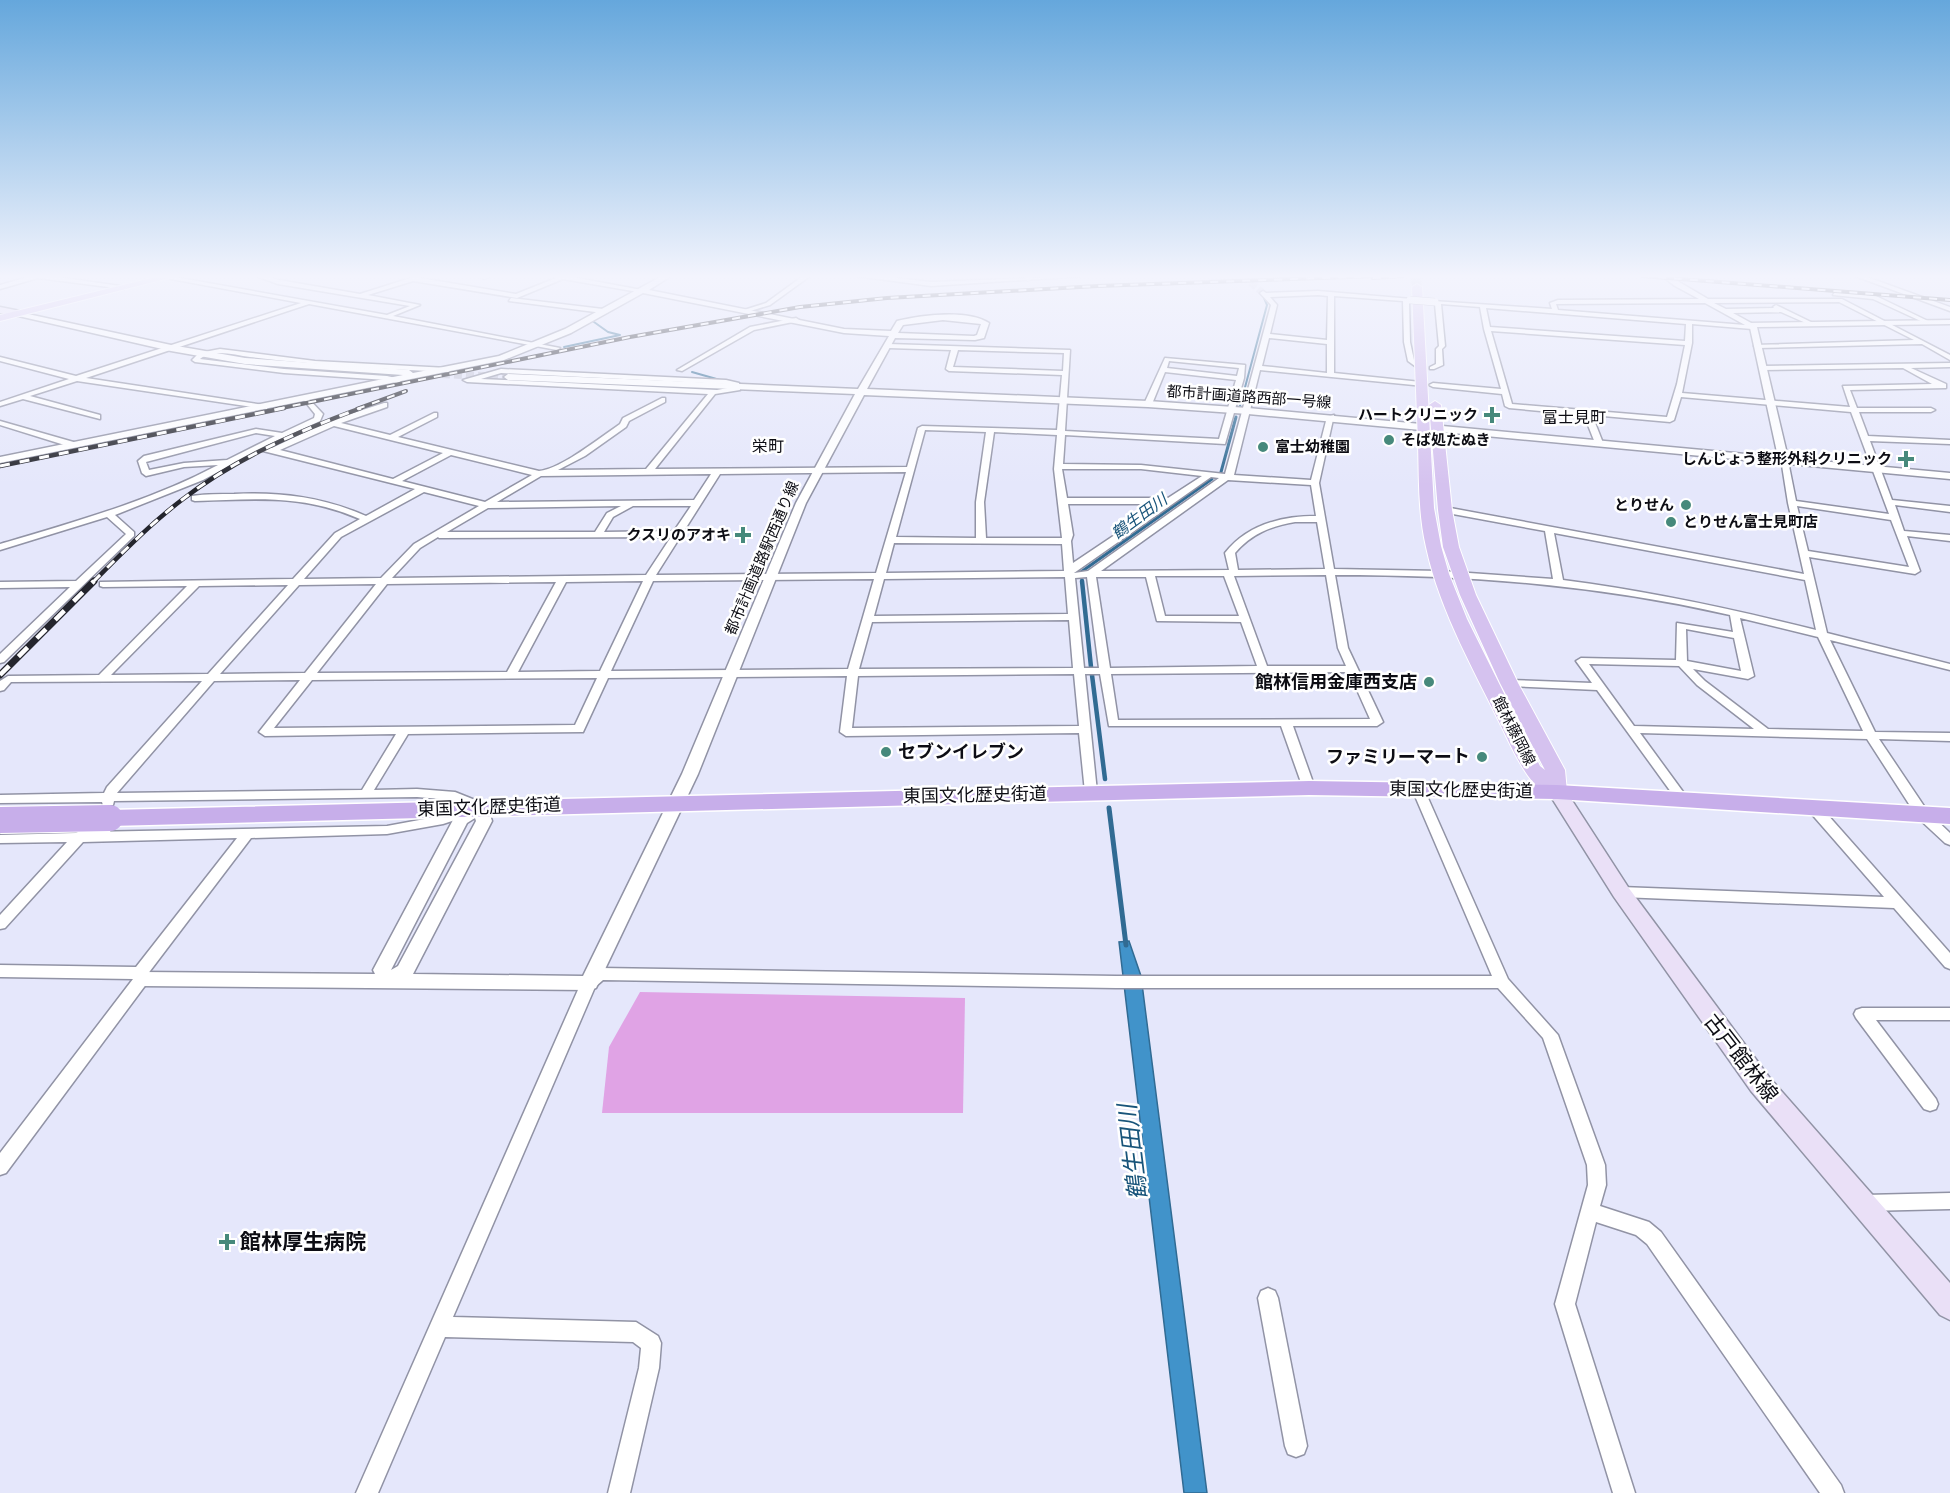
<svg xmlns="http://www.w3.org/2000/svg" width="1950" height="1493" viewBox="0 0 1950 1493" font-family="'Sofia Sans Condensed','Noto Sans JP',sans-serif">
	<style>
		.green { fill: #e0a3e5 }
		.water { fill: #4193ca; stroke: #316b93; stroke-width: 1.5 }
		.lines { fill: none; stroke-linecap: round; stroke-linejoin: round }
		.stream-far3 { stroke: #316b93; stroke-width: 2 }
		.stream-far2 { stroke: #316b93; stroke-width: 3 }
		.stream-far1 { stroke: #316b93; stroke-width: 4.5 }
		.stream { stroke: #316b93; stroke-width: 5 }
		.minor-tunnel { stroke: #c5c6d8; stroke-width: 7; stroke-dasharray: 7 3; stroke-linecap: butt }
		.tertiary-tunnel { stroke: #c5c6d8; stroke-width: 8; stroke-dasharray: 8 4; stroke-linecap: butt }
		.primary-tunnel { stroke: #c5c6d8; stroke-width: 10; stroke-dasharray: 10 5; stroke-linecap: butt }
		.pedestrian-casing { stroke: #9193a5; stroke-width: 7 }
		.minor-casing { stroke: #9193a5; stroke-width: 3 }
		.tertiary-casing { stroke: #9193a5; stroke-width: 3 }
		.secondary-casing { stroke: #9193a5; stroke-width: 3 }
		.primary-casing { stroke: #fff; stroke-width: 2 }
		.trunk-casing { stroke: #fff; stroke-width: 3 }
		.pedestrian { stroke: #fff; stroke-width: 5 }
		.minor { fill: #fff; fill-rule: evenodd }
		.tertiary { fill: #fff; fill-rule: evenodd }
		.secondary { fill: #eae0f7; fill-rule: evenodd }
		.primary { fill: #d5c2ef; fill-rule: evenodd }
		.trunk { fill: #c7aeea; fill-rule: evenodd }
		.rail-far2-casing { stroke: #24252d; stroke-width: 4 }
		.rail-far1-casing { stroke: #24252d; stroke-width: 4.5 }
		.rail-casing { stroke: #24252d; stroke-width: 7 }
		.rail-far2 { stroke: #fff; stroke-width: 2; stroke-dasharray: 8; stroke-linecap: butt }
		.rail-far1 { stroke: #fff; stroke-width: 3; stroke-dasharray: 10; stroke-linecap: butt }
		.rail { stroke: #fff; stroke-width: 4.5; stroke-dasharray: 13; stroke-linecap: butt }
		.minor-bridge-casing { stroke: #9193a5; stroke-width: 8; stroke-linecap: butt }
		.trunk-bridge-casing { stroke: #fff; stroke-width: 28; stroke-linecap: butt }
		.minor-bridge { stroke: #fff; stroke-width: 7 }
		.trunk-bridge { stroke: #c7aeea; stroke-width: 26 }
		.poi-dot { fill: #46897b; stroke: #fff; stroke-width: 2 }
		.labels { text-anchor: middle; stroke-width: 5; stroke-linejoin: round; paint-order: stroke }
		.far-street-label { font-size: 15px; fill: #0d0d14; stroke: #fff }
		.far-poi-label { font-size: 15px; font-weight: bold; fill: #0d0d14; stroke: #fff; text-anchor: end }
		.far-neighbourhood-label { font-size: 16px; fill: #0d0d14; stroke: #fff }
		.far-water-label { font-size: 16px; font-style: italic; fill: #18547a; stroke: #fff }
		.poi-label { font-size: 18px; font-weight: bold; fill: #0d0d14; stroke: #fff; text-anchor: end }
		.street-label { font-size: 18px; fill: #0d0d14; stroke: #fff }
		.near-street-label { font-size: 21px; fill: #0d0d14; stroke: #fff }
		.near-poi-label { font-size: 21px; font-weight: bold; fill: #0d0d14; stroke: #fff; text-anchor: start }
		.near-water-label { font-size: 24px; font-style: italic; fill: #18547a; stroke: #fff }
	</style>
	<rect width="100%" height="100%" fill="#e5e7fb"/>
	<path class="green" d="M640,992L965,998L963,1113H602L609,1047Z"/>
	<path class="water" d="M1129,941L1141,976L1207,1493H1184L1119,942Z"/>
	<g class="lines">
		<g class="stream-far3">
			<path d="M564,347L620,335L608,332L594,322"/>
			<path d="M692,372L720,380"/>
			<path d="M1240,406L1267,305L1264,298"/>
		</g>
		<g class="stream-far2">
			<path d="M1221,472L1236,417"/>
			<path d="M1081,572L1212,479"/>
			<path d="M1082,580V582"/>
		</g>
		<g class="stream-far1">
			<path d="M1082,581L1091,667"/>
			<path d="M1092,675L1105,779"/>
		</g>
		<path class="stream" d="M1109,808L1126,945"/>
		<path class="minor-tunnel" d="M1243,276L1263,293"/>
		<path class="tertiary-tunnel" d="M418,373L508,377"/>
		<path class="primary-tunnel" d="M1416,276L1417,287"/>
		<g class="pedestrian-casing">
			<path id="pedestrian" d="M1028,278L1031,276"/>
		</g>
		<g class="minor-casing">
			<g id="minor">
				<path d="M31,276H51L127,287L124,289L38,278L0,289V285Z"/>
				<path d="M169,276L387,315L410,306L278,284L256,276H266L279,280L360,294L417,276L420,278L516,294L556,278L553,276H567L647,291L644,293L563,279L517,298L413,281L368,295L420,305L393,316L560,348L557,350L309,304L86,378L264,405H267V409L77,381L30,396L100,415V419L23,399L0,406V402L69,379L0,361V357L76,376L301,303L171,279Z"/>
				<path d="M490,276L484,279L481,277L482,276Z"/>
				<path d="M803,276H810L770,305L747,312L744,310L766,303Z"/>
				<path d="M1662,276H1669L1708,299H1842L1950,355V360L1922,344L1757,348L1754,346L1755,345L1914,340L1839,302L1714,303L1726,309L1774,308L1773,307L1776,305L1813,323L1808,324L1781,312L1733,313L1753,324L1755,327L1752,329L1692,324V343L1682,393L1850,407L1843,386L1932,384L1903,368L1763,370L1760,368L1763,366L1950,363V367L1911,368L1946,384V388L1850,390L1857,408H1931L1935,410L1931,412H1859L1868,436L1950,440V444L1870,441L1892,500L1950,506V512L1895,505L1904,531L1950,535V541L1907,536L1920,571L1915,574L1809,557L1827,633L1950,664V670L1830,640L1875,732L1950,733V741L1879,739L1928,812L1950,833V845L1945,843L1918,818L1867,739L1640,733L1689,800L1683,804L1679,803L1597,690L1509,686L1503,683L1509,680L1592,683L1576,661L1581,658L1676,660L1677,623L1733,632L1730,615C1598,585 1470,575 1335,575L1348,648L1383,722L1377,726H1293L1315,788L1309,792L1303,788L1281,726H1109L1100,674H1085L1097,792L1091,796L1085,792L1079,733L846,736L840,732L847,676L608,678L583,732L408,734L374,790L417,789L455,792L485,804L486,807L485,810L443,824L387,834L251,838L147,975L150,979L147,983L6,1173L0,1175V1153L133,979L0,977V965L136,967L237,838L83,842L5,928L0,929V915L67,842L0,843V835L76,833L82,830L88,832L387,826L441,816L468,807L453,800L417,797L114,801L113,805H103L102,802L0,803V795L104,793L107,787L202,681L11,682L4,690L0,691V681L8,676L99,675L187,586L103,587L100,586V582L293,579L335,533L360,519C302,494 256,499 195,501L192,500V496C205,494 220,494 234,494C281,492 323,497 366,516L415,489L259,450L203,480L115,515L134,532V536L4,662L0,663V654L70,587L0,588V582L76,581L126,534L107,517L0,550V544C74,522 150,501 218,465L184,467L146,476L142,473L138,461L144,456L256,429L282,433L314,418L315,414L303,399L307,397L323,414L320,421L265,446L272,448L329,421L384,403H387V407L341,423L390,435L434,413H437V417L398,437L539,471C561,469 601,437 620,424L623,418L662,398H665V402L629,421L626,427L585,456L558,470L646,469L708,394L467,382L463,380L501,369L726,380L739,383L740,390L715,394L655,469L907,467L918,428L922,426L1057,430L1062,375L949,371L946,369L951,350L889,348L886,346L889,344L1070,350L1065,431L1219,439L1236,380L1165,372L1152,404L1148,406L1144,404L1165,358L1245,365L1244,378L1225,444L1065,435L1063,464L1141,465L1225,474L1271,305L1260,293L1263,291L1266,293L1318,291L1412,299V301L1409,302L1410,342L1414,360L1424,368L1419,369L1408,361L1404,342L1403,301L1334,296V373L1421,382L1425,384L1424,386L1260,370L1234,475L1311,480L1327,417L1334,415L1319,483L1334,569L1441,571L1553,579L1545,531L1442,512V508L1445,507L1804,574L1788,503L1781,459L1788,461L1796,501L1889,514L1851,412L1681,397L1674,420L1670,422L1592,415L1603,443L1599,445L1595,443L1584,415L1509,408L1505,406L1502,394L1433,387L1429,385L1433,383L1501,389L1484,329L1480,307L1441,304L1445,346L1442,349L1443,365L1434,369H1430V367L1436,364V349L1439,346L1435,304L1433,301L1552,309L1550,303L1558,300L1699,299L1675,286ZM1318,295L1328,296L1327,340L1270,334L1277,305L1270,297ZM1705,303L1745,325L1558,310L1556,304ZM1486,308L1686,324L1685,341L1490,327ZM1491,331L1685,345L1677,384L1667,417L1512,404ZM1269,338L1327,344V373L1262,366ZM958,350L1064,353L1063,371L953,367ZM1169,361L1239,368L1237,376L1167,368ZM501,373L725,384L733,387L717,390L481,379ZM334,426L443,453L393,479L280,450ZM925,430L986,432L976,502V538L896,537ZM994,432L1057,435L1054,469L1062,538H986L984,502ZM256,433L275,436L227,460L184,463L149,470L146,462ZM451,455L532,475L485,502L402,481ZM1062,469H1141L1202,476L1168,498H1067ZM906,472L876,573L656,575L720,474ZM711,474L694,500L497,502L541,476ZM1211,477L1219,478L1088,571L1074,573ZM1228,480L1311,485L1316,516C1281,516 1247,525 1225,553L1229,570L1101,571ZM424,492L479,506L414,544L381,578L304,579L341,537ZM1068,504H1161L1073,563L1071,541L1073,535ZM621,506L607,513L595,532H447L488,508ZM633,506H691L674,531L604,532L613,517ZM1797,506L1891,520L1909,567L1808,551ZM1295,522H1317L1325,569L1238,570L1235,553C1251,534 1271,526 1295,522ZM1554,533L1805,580L1816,630C1732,609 1649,591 1563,580ZM438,537L439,538L671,537L646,575L392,578L420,548ZM894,543L1062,544L1064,571L886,573ZM1326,575L1338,648L1346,666H1267L1234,576ZM1155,576H1224L1239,616H1165ZM1065,577L1068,614L874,616L884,579ZM1087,577L1099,668H1084L1075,578ZM1096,577H1146L1157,621L1241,622L1257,666L1110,668ZM874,579L848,669L611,671L653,581ZM643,581L600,671L518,672L566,582ZM556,582L507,672L317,673L387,584ZM376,584L305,673L220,674L299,585ZM288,585L208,674L111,675L199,586ZM1740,618L1818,637L1863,731L1768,729L1705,681L1693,669L1748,679L1754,676ZM1069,620L1073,668L859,669L872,622ZM1686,629L1734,638L1741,671L1687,661ZM1589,664L1679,666L1697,685L1754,729L1634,726ZM1349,672L1370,719L1118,720L1111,674ZM1074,674L1079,726L852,728L858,676ZM597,678L575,725L274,728L312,680ZM300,680L259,732L265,736L396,734L362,790L117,793L214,681Z"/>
				<path d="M1855,276H1864L1950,307V311Z"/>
				<path d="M1835,292L1876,296L1930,322L1925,323L1873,299L1833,295Z"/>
				<path d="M511,298L603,309L606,311L603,313L509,301Z"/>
				<path d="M796,318L799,320L798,321L754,330L682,371L677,370L750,327Z"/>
				<path d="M220,349L315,361L448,368L451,370L448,372C381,369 316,365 250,357C235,355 212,348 200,359L284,369L387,376L400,379L401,381L397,383L386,380L284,373L195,362L192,360L199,353Z"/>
				<path d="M0,421L77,443L78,445L71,447L0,425Z"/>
				<path d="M1418,785L1424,789L1508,979L1558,1035L1605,1165L1606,1185L1600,1206L1649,1222L1661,1232L1841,1485L1844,1493H1820L1647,1244L1636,1235L1596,1222L1575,1304L1635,1493H1613L1555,1304L1588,1185L1587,1165L1543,1038L1498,988H1116L603,980L595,987L453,1317L636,1322L658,1336L661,1343L659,1368L630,1493H608L639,1368L641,1348L633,1342L445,1337L378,1493H356L581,983L595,970L600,968L1116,976H1492L1412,789Z"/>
				<path d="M1814,804L1819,805L1950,953V969L1945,967L1894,908L1621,897L1616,896L1614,892L1616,888L1621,887L1884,897L1809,811L1808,808Z"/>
				<path d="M1862,1008H1950V1020H1876L1936,1099L1938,1104L1936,1109L1930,1111L1924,1109L1856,1018L1854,1014L1856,1010Z"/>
				<path d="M1950,1193V1209L1865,1211L1859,1209L1856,1203L1859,1197L1865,1195Z"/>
				<path d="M1268,1288L1275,1291L1278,1298L1307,1446L1304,1454L1296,1457L1288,1454L1285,1446L1258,1298L1261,1291Z"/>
			</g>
		</g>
		<g class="tertiary-casing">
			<g id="tertiary">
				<path d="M662,276H671L649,290L844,329L891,331L897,321C921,315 968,309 989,323L984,338L975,340L895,338L867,389L1148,401L1248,408L1778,457L1749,323L1950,320V324L1757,327L1788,458L1950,473V479L1248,414L1148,407L864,395L806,503L698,774L596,988L589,990L142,986L135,984L133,979L135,974L142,972L375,974L373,970L453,820C460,811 474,800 486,803L492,821L413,974L583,976L682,774L796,503L855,394L508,380L504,377L508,374L858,389L889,336L844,333L643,293L571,333L504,360L0,463V457L403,375L245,364L171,351L14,315V311L171,345L245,358L409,370L413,373L499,356L565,329ZM943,320L981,324L977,335L974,336L898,333L903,325ZM475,818L476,821L398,966L391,970L467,823Z"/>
				<path d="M856,276H880L931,282L1085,276L931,286Z"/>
			</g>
		</g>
		<g class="secondary-casing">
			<g id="secondary">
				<path d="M0,307L20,311L22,313L17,316L0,313Z"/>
				<path d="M1557,786L1564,788L1628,887L1769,1077L1950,1283V1320L1940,1315L1751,1091L1614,897L1548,792L1550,788Z"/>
			</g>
		</g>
		<g class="primary-casing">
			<g id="primary">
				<path d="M160,276H177L0,321V315Z"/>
				<path d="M1417,284L1422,287L1434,508L1441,546L1449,574L1467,619L1540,766L1545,770L1500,683L1460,595L1443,547L1438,510L1429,405L1435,401L1441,405L1452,510L1459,547L1476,595L1518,683L1565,770L1567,792L1564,797C1537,804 1516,756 1506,736C1477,675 1440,613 1426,547C1418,513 1419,477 1418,442C1416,390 1414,339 1412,287Z"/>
			</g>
		</g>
		<g class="trunk-casing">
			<path id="trunk" d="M1309,781L1557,785L1950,808V824L1557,799L1309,795L110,826L102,823L99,818L102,813L110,810Z"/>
		</g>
		<use href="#pedestrian" class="pedestrian"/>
		<use href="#minor" class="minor"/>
		<use href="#tertiary" class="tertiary"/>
		<use href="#secondary" class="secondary"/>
		<use href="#primary" class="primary"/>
		<use href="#trunk" class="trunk"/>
		<g class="rail-far2-casing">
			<g id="rail-far2">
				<path d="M1642,276L1950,300"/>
				<path d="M1373,278L1403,276"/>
				<path d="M277,409L630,337L800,307L887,298L1097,286L1379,276"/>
				<path d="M357,409L406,391"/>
			</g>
		</g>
		<g class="rail-far1-casing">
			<g id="rail-far1">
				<path d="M0,466L284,408"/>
				<path d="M93,582C122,553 150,524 183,499C236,458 299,431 361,408"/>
			</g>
		</g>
		<g class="rail-casing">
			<path id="rail" d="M0,675L94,581"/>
		</g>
		<use href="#rail-far2" class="rail-far2"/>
		<use href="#rail-far1" class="rail-far1"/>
		<use href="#rail" class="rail"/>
		<g class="minor-bridge-casing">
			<path id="minor-bridge" d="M1410,300L1435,302"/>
		</g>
		<g class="trunk-bridge-casing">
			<path id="trunk-bridge" d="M0,820L110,818"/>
		</g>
		<use href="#minor-bridge" class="minor-bridge"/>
		<use href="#trunk-bridge" class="trunk-bridge"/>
	</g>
	<linearGradient id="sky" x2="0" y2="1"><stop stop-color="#65a7dc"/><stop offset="0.57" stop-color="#f3f4fd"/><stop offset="1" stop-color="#f3f4fd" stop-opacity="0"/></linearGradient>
	<rect width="1950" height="485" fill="url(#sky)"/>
	<g class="poi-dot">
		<path d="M1489 406h6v6h6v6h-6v6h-6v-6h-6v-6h6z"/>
		<circle cx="1389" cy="440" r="6"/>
		<circle cx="1263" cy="447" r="6"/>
		<path d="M1903 450h6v6h6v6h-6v6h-6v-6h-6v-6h6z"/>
		<circle cx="1686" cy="505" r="6"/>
		<circle cx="1671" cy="522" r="6"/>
		<path d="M740 526h6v6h6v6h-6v6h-6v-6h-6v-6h6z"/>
		<circle cx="1429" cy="682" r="6"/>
		<circle cx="886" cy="752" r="6"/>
		<circle cx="1482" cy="757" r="6"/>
		<path d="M224 1233h6v6h6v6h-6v6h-6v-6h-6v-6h6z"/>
	</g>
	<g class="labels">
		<g class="far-street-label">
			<text transform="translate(1249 397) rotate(4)" y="5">都市計画道路西部一号線</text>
			<text transform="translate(762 558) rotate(-67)" y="5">都市計画道路駅西通り線</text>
			<text transform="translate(1514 731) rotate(63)" y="5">館林藤岡線</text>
		</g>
		<g class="far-poi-label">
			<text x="1478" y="420">ハートクリニック</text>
			<text x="1401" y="445" text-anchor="start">そば処たぬき</text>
			<text x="1275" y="452" text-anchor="start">富士幼稚園</text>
			<text x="1892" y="464">しんじょう整形外科クリニック</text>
			<text x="1674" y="510">とりせん</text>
			<text x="1683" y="527" text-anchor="start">とりせん富士見町店</text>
			<text x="731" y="540">クスリのアオキ</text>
		</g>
		<g class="far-neighbourhood-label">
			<text x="1574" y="423">富士見町</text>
			<text x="768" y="452">栄町</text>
		</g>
		<g class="far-water-label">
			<text transform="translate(1139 516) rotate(-36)" y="6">鶴生田川</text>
		</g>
		<g class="poi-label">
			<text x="1417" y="688">館林信用金庫西支店</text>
			<text x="898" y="758" text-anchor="start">セブンイレブン</text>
			<text x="1470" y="763">ファミリーマート</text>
		</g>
		<g class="street-label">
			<text transform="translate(1461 790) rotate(1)" y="6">東国文化歴史街道</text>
			<text transform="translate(975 795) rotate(-1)" y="6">東国文化歴史街道</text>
			<text transform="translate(489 807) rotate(-2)" y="6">東国文化歴史街道</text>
		</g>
		<g class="near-street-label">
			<text transform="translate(1741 1058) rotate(52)" y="7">古戸館林線</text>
		</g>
		<g class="near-poi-label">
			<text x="240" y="1249">館林厚生病院</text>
		</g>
		<g class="near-water-label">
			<text transform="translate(1133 1152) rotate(-97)" y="8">鶴生田川</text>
		</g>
	</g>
</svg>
